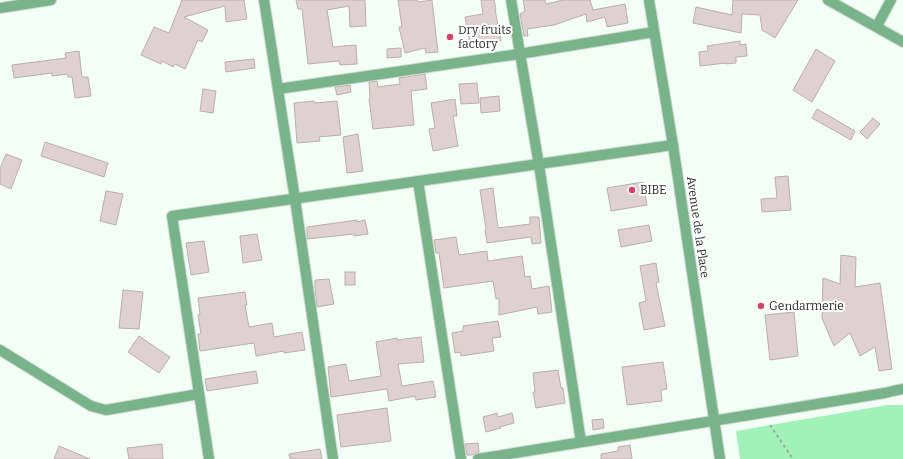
<svg xmlns="http://www.w3.org/2000/svg" width="903" height="459" viewBox="0 0 903 459" font-family="Bitter,serif">
	<style>
		.green { fill: #a0f2b9 }
		.building { fill: #dfd0d2; stroke: #bbadae }
		.lines { fill: none; stroke-linecap: round; stroke-linejoin: round }
		.minor-casing { stroke: #ced9d1; stroke-width: 12 }
		.tertiary-casing { stroke: #ced9d1; stroke-width: 12 }
		.path { stroke: #9fa8a1; stroke-width: 2; stroke-dasharray: 3 3; stroke-linecap: butt }
		.minor { stroke: #79b38a; stroke-width: 10 }
		.tertiary { stroke: #79b38a; stroke-width: 10 }
		.poi-dot { fill: #d34468; stroke: #fff; stroke-width: 1.5 }
		.labels { text-anchor: middle; stroke-width: 4; stroke-linejoin: round; paint-order: stroke }
		.poi-label { font-size: 12px; fill: #282c29; stroke: #fff; text-anchor: start }
		.street-label { font-size: 12px; fill: #282c29; stroke: #fff }
	</style>
	<rect width="100%" height="100%" fill="#f3fff6"/>
	<path class="green" d="M888,405H903V459H740L736,431Z"/>
	<g class="building">
		<path d="M182,0H244L247,19L226,22L225,6L184,17L208,30L202,42L198,40L185,69L175,64L173,67L162,61L161,64L141,55L154,27L169,33Z"/>
		<path d="M296,0H365L366,26L350,27L349,6L327,10L333,47L356,45L357,64L340,65L339,61L308,64L302,9H298Z"/>
		<path d="M398,0H417L418,2L432,0L438,52L426,53L425,48L405,53L399,27H402Z"/>
		<path d="M481,0H494L496,9H495L501,41L471,48L465,17L483,14Z"/>
		<path d="M523,0H545L546,4L563,0H590L593,10L625,4L628,23L607,27L605,17L587,22L586,14L554,25L527,29L528,36H524L520,14L525,11Z"/>
		<path d="M733,0H798L775,38L762,30L760,15L742,14L741,33L693,23L696,7L732,15Z"/>
		<path d="M740,41V45L746,44L747,56L736,57V63L726,64V63L700,66L699,52L708,51L707,46Z"/>
		<path d="M401,48V57L387,58V49Z"/>
		<path d="M816,49L835,61L812,102L793,90Z"/>
		<path d="M79,51L82,77H88L91,96L75,98L72,77H68V74L52,76V73L14,78L12,65L66,58L65,53Z"/>
		<path d="M254,59L255,68L226,72L225,62Z"/>
		<path d="M425,74L427,89L411,91L414,125L373,129L369,99H370L369,82L377,81L378,87L400,84L399,78Z"/>
		<path d="M477,83L479,103L461,104L459,84Z"/>
		<path d="M350,85L351,92L337,95L335,87Z"/>
		<path d="M203,89L216,91L213,113L200,111Z"/>
		<path d="M499,96L500,111L481,113L480,98Z"/>
		<path d="M455,99L457,116H453L458,146L433,151L429,129L435,128L431,103Z"/>
		<path d="M314,101L315,103L337,101L341,135L319,137L320,141L297,143L294,103Z"/>
		<path d="M817,109L855,131L851,140L812,118Z"/>
		<path d="M873,118L880,124L867,139L860,132Z"/>
		<path d="M358,134L363,171L347,173L343,137Z"/>
		<path d="M45,142L108,163L104,177L41,156Z"/>
		<path d="M6,154L22,160L11,189L0,184V168Z"/>
		<path d="M788,176L791,210L762,212L761,199L777,198L775,177Z"/>
		<path d="M643,182L647,205L611,211L607,188Z"/>
		<path d="M493,188L498,228L530,224V217H539L541,243L532,244L531,237L487,243L485,230L486,229L480,190Z"/>
		<path d="M106,191L123,194L116,225L100,221Z"/>
		<path d="M357,220V222L365,220L368,234L354,236V234L307,239V227Z"/>
		<path d="M649,225L652,241L621,247L618,230Z"/>
		<path d="M257,234L262,260L243,263L240,236Z"/>
		<path d="M456,237L459,255L487,251L488,261L522,256L525,277L530,276L532,289L549,286L552,312L538,314L537,307L499,315V298L496,299L493,281L444,288L439,253H436L434,240Z"/>
		<path d="M204,241L209,272L191,275L186,243Z"/>
		<path d="M841,255L856,257L855,287L880,283L892,369L879,371L875,347L860,356L850,333L834,346L827,330L822,318L823,278L840,284Z"/>
		<path d="M656,263L659,282L656,283L665,326L644,330L639,303L646,301L640,266Z"/>
		<rect x="345" y="272" width="10" height="13"/>
		<path d="M329,279L334,304L317,307L315,289V280Z"/>
		<path d="M123,290L143,292L139,329L119,328Z"/>
		<path d="M245,292L247,305H245L249,327L272,323L274,337L302,332L305,350L284,353V351L256,356L254,343L200,351L198,334H201L198,315L200,314L198,298Z"/>
		<path d="M794,312L798,356L770,360L765,315Z"/>
		<path d="M498,321L501,337L492,338L494,351L461,356L460,352L455,353L452,333L463,331V326Z"/>
		<path d="M139,336L170,357L159,373L128,352Z"/>
		<path d="M421,337L424,362L398,364L402,386L433,381L436,397L416,400L415,396L389,401L387,389L331,397L328,367L346,364L349,381L381,376L376,342L397,338V340Z"/>
		<path d="M663,362L667,389L661,390L662,401L627,405L622,367Z"/>
		<path d="M558,370L561,388H563L565,403L536,408L533,392H535L533,373Z"/>
		<path d="M256,371L258,383L207,391L205,379Z"/>
		<path d="M387,408L391,441L341,447L337,415Z"/>
		<path d="M497,413L498,417L512,413L514,423L500,427L501,428L486,432L483,417Z"/>
		<path d="M603,419L604,428L593,430L592,420Z"/>
		<path d="M478,443L479,452L473,455H467L465,444Z"/>
		<path d="M162,444L163,459H129L127,448Z"/>
		<path d="M630,445L632,459H601V454L618,451V447Z"/>
		<path d="M59,446L90,459H54Z"/>
		<path d="M320,449L322,459H290L289,454Z"/>
	</g>
	<g class="lines">
		<g class="minor-casing">
			<g id="minor">
				<path d="M264,0L295,199L333,459"/>
				<path d="M511,0L539,165L581,442"/>
				<path d="M828,0L903,42"/>
				<path d="M0,8L51,0"/>
				<path d="M877,26L891,0"/>
				<path d="M278,89L519,54L654,32"/>
				<path d="M418,181L461,459"/>
				<path d="M0,350L91,406L106,410L199,394"/>
				<path d="M209,459L172,216C339,193 506,170 673,145"/>
				<path d="M478,459L885,393L893,391L903,389"/>
			</g>
		</g>
		<g class="tertiary-casing">
			<path id="tertiary" d="M649,0L673,145L720,459"/>
		</g>
		<path class="path" d="M770,425L793,459"/>
		<use href="#minor" class="minor"/>
		<use href="#tertiary" class="tertiary"/>
	</g>
	<g class="poi-dot">
		<circle cx="450" cy="37" r="4"/>
		<circle cx="632" cy="190" r="4"/>
		<circle cx="761" cy="306" r="4"/>
	</g>
	<g class="labels">
		<g class="poi-label">
			<text x="458" y="34">Dry fruits<tspan x="458" dy="14">factory</tspan></text>
			<text x="640" y="194">BIBE</text>
			<text x="769" y="310">Gendarmerie</text>
		</g>
		<g class="street-label">
			<text transform="translate(698 227) rotate(82)" y="4">Avenue de la Place</text>
		</g>
	</g>
</svg>
